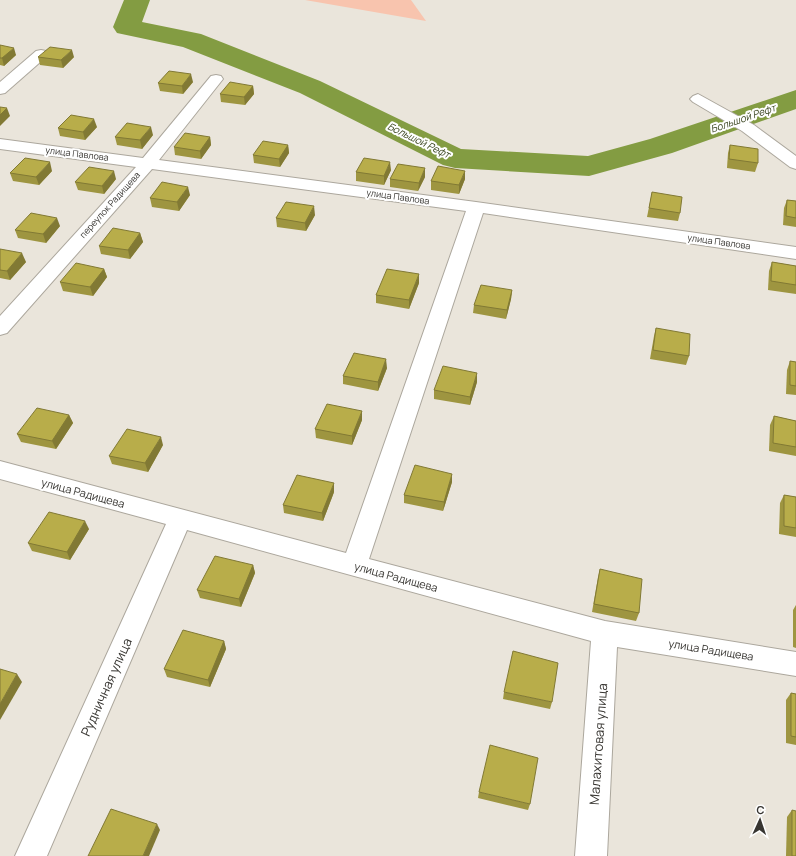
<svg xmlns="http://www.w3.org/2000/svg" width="796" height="856" viewBox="0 0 796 856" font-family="Manrope,sans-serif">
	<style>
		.green { fill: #f8c4ae }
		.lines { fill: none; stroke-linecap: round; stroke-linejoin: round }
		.river { fill: #839c42; fill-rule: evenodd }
		.minor-casing { stroke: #aca79d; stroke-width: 2 }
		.minor { fill: #fff; fill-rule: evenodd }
		.wall { fill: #9e9540 }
		.shaded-wall { fill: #817934 }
		.building { fill: #b8ad4a; stroke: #817934 }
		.labels { text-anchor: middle; stroke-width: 4; stroke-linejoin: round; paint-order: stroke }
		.far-street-label { font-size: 9px; fill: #373531; stroke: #fff }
		.far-water-label { font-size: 10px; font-style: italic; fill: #36411b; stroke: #fff }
		.street-label { font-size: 11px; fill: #373531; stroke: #fff }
		.near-street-label { font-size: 13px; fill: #373531; stroke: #fff }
	</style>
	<rect width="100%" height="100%" fill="#eae5db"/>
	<path class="green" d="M305,0H411L426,21Z"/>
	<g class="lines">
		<path class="river" d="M124,0H150L142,22L201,34L320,81L461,149L588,156L650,139L796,90V109L672,153L589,176L455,168L443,165L300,93L183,47L117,33L113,27Z"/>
		<g class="minor-casing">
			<g id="minor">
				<path d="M41,50L46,51L48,54L46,57L5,93L0,94V82L36,51Z"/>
				<path d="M216,75L221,76L223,79L159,160L476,202L796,247V259L483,213L369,559L605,621L796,652V676L617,647L607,856H575L591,641L187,530L47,856H15L166,524L0,479V461L346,553L466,211L152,169L7,333L0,335V316L136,167L0,149V139L143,158L211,76Z"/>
				<path d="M698,94L754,125L796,156V169L790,167L742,131L693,102L690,99L693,96Z"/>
			</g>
		</g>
		<use href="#minor" class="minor"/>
	</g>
	<g class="wall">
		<path d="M0,45L16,55L4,66L0,65Z"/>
		<path d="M38,57H74L63,68L40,65Z"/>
		<path d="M193,82L183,94L160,91L158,83Z"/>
		<path d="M253,86L254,94L245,105L221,102L220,94Z"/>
		<path d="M97,127L85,140L60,136L58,128Z"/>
		<path d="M153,135L142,149L117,145L115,137Z"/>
		<path d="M210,137L211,145L201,159L175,155L174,147Z"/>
		<path d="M288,145L289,153L280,167L254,163L253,155Z"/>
		<path d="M730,145L758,163L755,172L727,168L728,153Z"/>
		<path d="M391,170L384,185L356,181V172Z"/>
		<path d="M52,171L39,185L13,181L10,173Z"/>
		<path d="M425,177L418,191L390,187V179Z"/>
		<path d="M116,179L104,194L78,190L75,182Z"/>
		<path d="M465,179L459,194L431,190V181Z"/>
		<path d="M652,192L680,213L678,221L647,217Z"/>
		<path d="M190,195L179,211L152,207L150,198Z"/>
		<path d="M787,200L796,201V227L783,225L784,208Z"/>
		<path d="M315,215L306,231L277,227L276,218Z"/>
		<path d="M60,226L46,243L18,238L15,230Z"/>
		<path d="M140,233L143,242L130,259L101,254L99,246Z"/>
		<path d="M0,249L26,262L10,280L0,278Z"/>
		<path d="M772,262L796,266V294L768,290L769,271Z"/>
		<path d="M104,269L107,277L93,296L63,291L60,282Z"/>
		<path d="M419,283L409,309L376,303V295Z"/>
		<path d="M512,290L511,299L506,319L473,313L474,305Z"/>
		<path d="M656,328L689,356L686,365L650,359L654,336Z"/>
		<path d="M790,361L796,362V395L786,394L787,370Z"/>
		<path d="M387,368L378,391L343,384V376Z"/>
		<path d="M477,382L470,405L434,399V390Z"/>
		<path d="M69,415L73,423L56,449L21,442L17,434Z"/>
		<path d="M774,416L796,421V456L769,451L770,425Z"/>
		<path d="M362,420L352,445L316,438L315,429Z"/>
		<path d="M163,445L148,472L112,464L109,456Z"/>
		<path d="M452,482L443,511L404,503V495Z"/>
		<path d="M334,492L323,521L284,513L283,505Z"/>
		<path d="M784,495L796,497V537L779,534L780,503Z"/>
		<path d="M89,529L70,560L32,551L28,543Z"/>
		<path d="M253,565L255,573L241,607L200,598L197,590Z"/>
		<path d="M600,569L639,613L636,621L592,612L598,577Z"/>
		<path d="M796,605V648L793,647V610Z"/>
		<path d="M224,641L226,649L210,687L167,677L164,669Z"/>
		<path d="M504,692L552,702L550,709L503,699Z"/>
		<path d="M791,693L796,694V745L786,743V700Z"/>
		<path d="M479,792L530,804L528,810L478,798Z"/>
		<path d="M792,810L796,856H786L787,817Z"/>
	</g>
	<g class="shaded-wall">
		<path d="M14,48L16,55L4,66L2,58Z"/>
		<path d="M72,50L74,57L63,68L61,60Z"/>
		<path d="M191,74L193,82L183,94L182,86Z"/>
		<path d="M253,86L254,94L245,105L244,97Z"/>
		<path d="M7,108L10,116L0,126V115Z"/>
		<path d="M94,119L97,127L85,140L83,132Z"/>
		<path d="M151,127L153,135L142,149L140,140Z"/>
		<path d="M210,137L211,145L201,159L200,151Z"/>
		<path d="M288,145L289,153L280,167L279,159Z"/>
		<path d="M50,162L52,171L39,185L36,177Z"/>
		<path d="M390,162L391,170L384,185V176Z"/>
		<path d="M425,168V177L418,191L419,183Z"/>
		<path d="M114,171L116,179L104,194L102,186Z"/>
		<path d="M465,171V179L459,194V185Z"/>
		<path d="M188,187L190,195L179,211L177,202Z"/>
		<path d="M314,206L315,215L306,231L305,223Z"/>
		<path d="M57,218L60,226L46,243L43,234Z"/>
		<path d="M140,233L143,242L130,259L128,250Z"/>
		<path d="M22,253L26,262L10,280L7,271Z"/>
		<path d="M104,269L107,277L93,296L90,287Z"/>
		<path d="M419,274V283L409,309V300Z"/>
		<path d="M512,290L511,299L506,319L507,310Z"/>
		<path d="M386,359L387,368L378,391V382Z"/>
		<path d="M477,373V382L470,405V397Z"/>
		<path d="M362,411V420L352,445V436Z"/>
		<path d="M69,415L73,423L56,449L52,441Z"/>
		<path d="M161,437L163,445L148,472L145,463Z"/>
		<path d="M452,474V482L443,511L444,502Z"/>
		<path d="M334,483V492L323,521L322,513Z"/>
		<path d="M85,521L89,529L70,560L67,552Z"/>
		<path d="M253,565L255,573L241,607L239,599Z"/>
		<path d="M224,641L226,649L210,687L208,680Z"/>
		<path d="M17,674L22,682L0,720V704Z"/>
		<path d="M157,824L160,830L149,856H143Z"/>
	</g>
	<g class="building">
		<path d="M0,45L14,48L2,58H0Z"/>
		<path d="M50,47L72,50L61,60L38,57Z"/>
		<path d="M169,71L191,74L182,86L158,83Z"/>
		<path d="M230,82L253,86L244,97L220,94Z"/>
		<path d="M0,107L7,108L0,115Z"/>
		<path d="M71,115L94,119L83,132L58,128Z"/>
		<path d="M127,123L151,127L140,140L115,137Z"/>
		<path d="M185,133L210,137L200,151L174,147Z"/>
		<path d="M263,141L288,145L279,159L253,155Z"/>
		<path d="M730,145L758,149V163L729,159Z"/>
		<path d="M25,158L50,162L36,177L10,173Z"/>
		<path d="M364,158L390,162L384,176L356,172Z"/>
		<path d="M398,164L425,168L419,183L390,179Z"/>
		<path d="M438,166L465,171L459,185L431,181Z"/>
		<path d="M89,167L114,171L102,186L75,182Z"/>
		<path d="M162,182L188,187L177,202L150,198Z"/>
		<path d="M652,192L682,197L680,213L649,208Z"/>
		<path d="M787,200L796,201V218L786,216Z"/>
		<path d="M286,202L314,206L305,223L276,218Z"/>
		<path d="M31,213L57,218L43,234L15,230Z"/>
		<path d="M113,228L140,233L128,250L99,246Z"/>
		<path d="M0,249L22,253L7,271L0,270Z"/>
		<path d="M772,262L796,266V285L771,281Z"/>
		<path d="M76,263L104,269L90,287L60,282Z"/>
		<path d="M387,269L419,274L409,300L376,295Z"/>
		<path d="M481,285L512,290L507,310L474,305Z"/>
		<path d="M656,328L690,334L689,356L653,350Z"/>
		<path d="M354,353L386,359L378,382L343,376Z"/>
		<path d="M790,361L796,362V386L790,385Z"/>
		<path d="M443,366L477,373L470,397L434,390Z"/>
		<path d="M327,404L362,411L352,436L315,429Z"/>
		<path d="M37,408L69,415L52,441L17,434Z"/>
		<path d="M774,416L796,421V447L773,443Z"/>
		<path d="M127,429L161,437L145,463L109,456Z"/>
		<path d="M415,465L452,474L444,502L404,495Z"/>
		<path d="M297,475L334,483L322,513L283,505Z"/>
		<path d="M784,495L796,497V528L784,526Z"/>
		<path d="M49,512L85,521L67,552L28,543Z"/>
		<path d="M215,556L253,565L239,599L197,590Z"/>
		<path d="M600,569L642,579L639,613L594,604Z"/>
		<path d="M183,630L224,641L208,680L164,669Z"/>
		<path d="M513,651L558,663L552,702L504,692Z"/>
		<path d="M0,669L17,674L0,704Z"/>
		<path d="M791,693L796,694V737L791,736Z"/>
		<path d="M490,745L538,758L530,804L479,792Z"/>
		<path d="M111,809L157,824L143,856H88Z"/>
		<path d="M792,810L796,811V856H792Z"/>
	</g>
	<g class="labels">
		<g class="far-street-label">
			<text transform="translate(77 154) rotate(7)" y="3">улица Павлова</text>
			<text transform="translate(398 197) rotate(8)" y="3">улица Павлова</text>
			<text transform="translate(110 205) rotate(-48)" y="3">переулок Радищева</text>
			<text transform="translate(719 242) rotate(8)" y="3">улица Павлова</text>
		</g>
		<g class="far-water-label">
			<text transform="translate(743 118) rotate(-19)" y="4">Большой Рефт</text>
			<text transform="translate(419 140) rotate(26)" y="4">Большой Рефт</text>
		</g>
		<g class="street-label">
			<text transform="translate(83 493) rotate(15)" y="4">улица Радищева</text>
			<text transform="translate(396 577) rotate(15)" y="4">улица Радищева</text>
			<text transform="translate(711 650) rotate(9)" y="4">улица Радищева</text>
		</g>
		<g class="near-street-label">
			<text transform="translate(106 687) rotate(-66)" y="5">Рудничная улица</text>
			<text transform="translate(598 744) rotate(-86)" y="5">Малахитовая улица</text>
		</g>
	</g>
	<g transform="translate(760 820) rotate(3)" stroke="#ffffff" stroke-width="3" paint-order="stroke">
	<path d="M0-3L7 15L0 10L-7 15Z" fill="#373531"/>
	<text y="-6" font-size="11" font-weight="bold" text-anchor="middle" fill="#373531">С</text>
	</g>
</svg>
